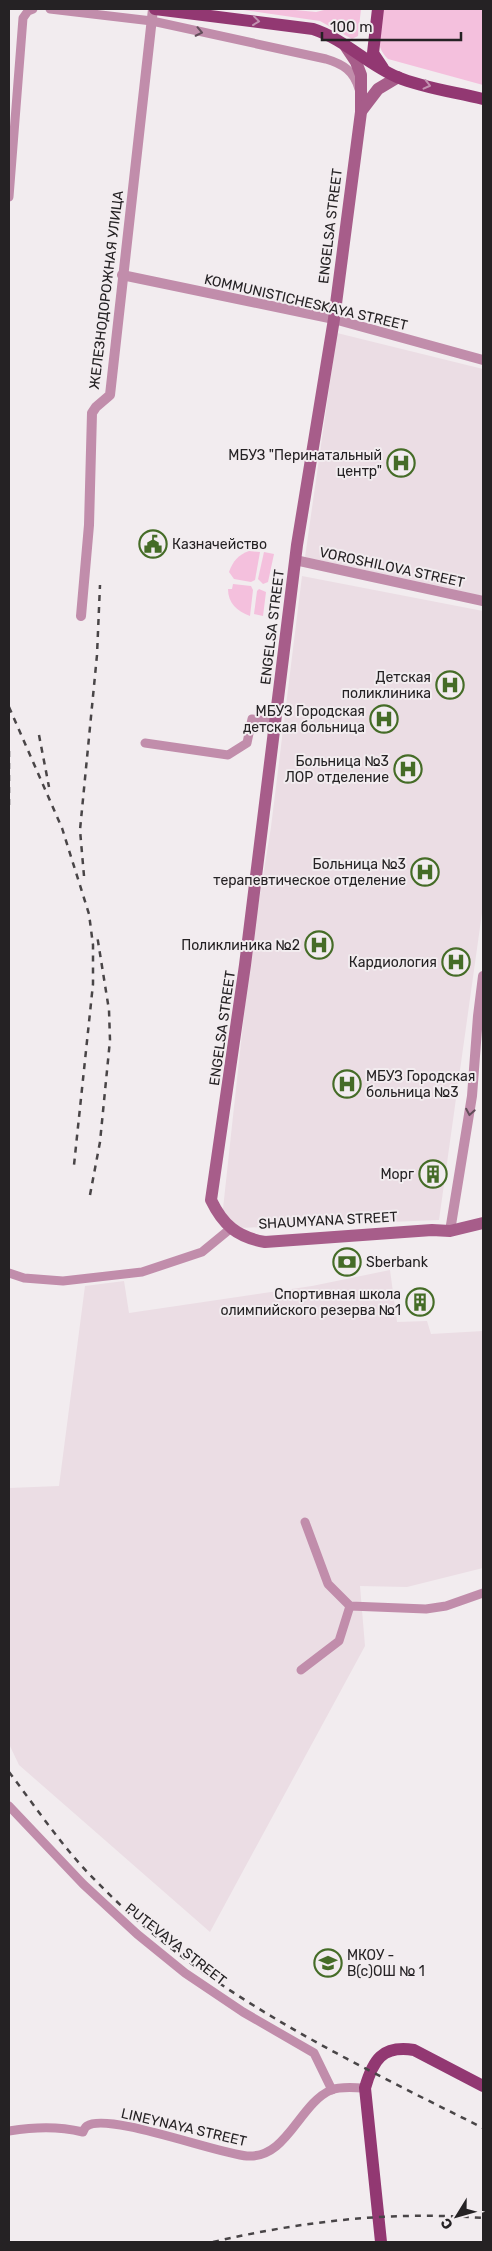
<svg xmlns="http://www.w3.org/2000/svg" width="492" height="2251" viewBox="0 0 492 2251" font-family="Rubik,sans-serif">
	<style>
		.built { fill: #ebdde4 }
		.green { fill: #f4c0dd }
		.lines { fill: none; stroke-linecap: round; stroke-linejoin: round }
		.minor { stroke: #c18dab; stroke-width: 9 }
		.tertiary { stroke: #c18dab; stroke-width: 10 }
		.secondary { stroke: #a75d8a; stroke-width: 12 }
		.primary { stroke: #923872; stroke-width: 12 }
		.rail { stroke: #494547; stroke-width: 2.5; stroke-dasharray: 6 6; stroke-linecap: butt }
		.oneway { stroke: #c292b0 }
		.oneway2 { stroke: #634d5a }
		.labels { text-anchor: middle; stroke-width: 4; stroke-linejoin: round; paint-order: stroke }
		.street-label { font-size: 14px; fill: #252224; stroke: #f2ecef }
		.poi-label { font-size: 14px; fill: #252224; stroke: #f2ecef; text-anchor: end }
	</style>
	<rect width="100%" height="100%" fill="#f2ecef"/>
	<g class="built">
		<path d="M337,333L483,369V596L305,557Z"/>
		<path d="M302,576L483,611L482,913L439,1220L239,1228L222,1218L251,950L271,827Z"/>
		<path d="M390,1270L397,1322L427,1321L431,1334L483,1331V1568L407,1587L360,1586L365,1646L210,1932L19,1765L9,1744V1488L59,1486L85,1286L124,1281L129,1313L312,1286Z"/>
	</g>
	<g class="green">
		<path d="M236,9H285L316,12L328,9H361L358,36L352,39L320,21Z"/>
		<path d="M381,9H483V85L388,59C373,44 379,28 381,9Z"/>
		<path d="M249,551L260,552L255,580L251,582L234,579L229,572C233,561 238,555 249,551Z"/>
		<path d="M264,552L274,554L268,582L263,584L258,579Z"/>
		<path d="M233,584L251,586L253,590L250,616C237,611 228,603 228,589H232Z"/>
		<path d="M259,589L266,592L263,616L254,614L257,591Z"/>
	</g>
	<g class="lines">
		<g class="minor">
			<path d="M50,9L152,21L326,59C343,64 354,71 359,89"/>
			<path d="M9,197L23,18L28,11L33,9"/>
			<path d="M145,743L228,755L247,743L252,719L275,722"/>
			<path d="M9,1273L24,1278L63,1281L142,1272L202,1252L230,1229"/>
			<path d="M305,1522L328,1584L350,1606L426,1609L446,1606L483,1593"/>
			<path d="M301,1670L339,1641L350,1606"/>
			<path d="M9,1806L83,1884L137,1934L185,1973L243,2012L314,2053L332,2090"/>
			<path d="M9,2131C35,2127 57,2126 83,2132C84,2130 85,2127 87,2126C108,2112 218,2154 247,2156C287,2159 299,2104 331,2090C341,2086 354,2088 365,2088"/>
		</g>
		<g class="tertiary">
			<path d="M122,275L334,319L483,360"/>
			<path d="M295,560L483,601"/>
			<path d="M81,616L89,525L92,413L96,407L110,395L153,9"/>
			<path d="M450,1231L472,1096L478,1016L483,976"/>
		</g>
		<g class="secondary">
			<path d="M346,47L356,62L361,75V112L334,319L297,545L245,965L211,1200C223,1225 237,1237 265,1242L432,1230L450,1231L483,1223"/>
			<path d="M362,110L378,89L398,77"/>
		</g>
		<g class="primary">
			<path d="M155,9L313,29C344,39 367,64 397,77C423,88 455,92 483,99"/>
			<path d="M378,9L373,53L383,68"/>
			<path d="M381,2242L365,2088C373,2060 382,2045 414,2050L483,2086"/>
		</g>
		<g class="rail">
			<path d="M9,707L62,828L89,914L93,945V984L74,1165"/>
			<path d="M39,735L49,787"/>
			<path d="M9,751V807"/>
			<path d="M84,876L80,830L97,655L100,585"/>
			<path d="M90,1195L100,1142L110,1040L109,1010L97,935"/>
			<path d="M9,1772C38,1810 65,1851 99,1884C206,1994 348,2060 483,2128"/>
			<path d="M213,2242C304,2221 390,2211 483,2218"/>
		</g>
	</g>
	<defs><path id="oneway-chevron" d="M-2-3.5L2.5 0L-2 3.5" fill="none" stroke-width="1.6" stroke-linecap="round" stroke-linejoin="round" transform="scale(1.25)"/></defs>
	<g class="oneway">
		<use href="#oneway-chevron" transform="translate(256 21) rotate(7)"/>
		<use href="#oneway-chevron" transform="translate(427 85) rotate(14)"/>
	</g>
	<g class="oneway2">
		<use href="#oneway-chevron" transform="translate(199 32) rotate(12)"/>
		<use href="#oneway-chevron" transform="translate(470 1112) rotate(100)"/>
	</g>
	<defs>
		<g id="hospital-ring" transform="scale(1.4375)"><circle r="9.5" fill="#f2ecef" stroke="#456c27" stroke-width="1.5"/><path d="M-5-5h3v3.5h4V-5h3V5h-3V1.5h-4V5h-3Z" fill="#456c27"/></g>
		<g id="civic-ring" transform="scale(1.4375)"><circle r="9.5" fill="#f2ecef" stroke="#456c27" stroke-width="1.5"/><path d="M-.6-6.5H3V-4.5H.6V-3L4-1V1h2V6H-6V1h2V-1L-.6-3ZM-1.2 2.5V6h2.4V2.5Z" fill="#456c27"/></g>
		<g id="building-ring" transform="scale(1.4375)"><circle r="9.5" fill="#f2ecef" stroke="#456c27" stroke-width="1.5"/><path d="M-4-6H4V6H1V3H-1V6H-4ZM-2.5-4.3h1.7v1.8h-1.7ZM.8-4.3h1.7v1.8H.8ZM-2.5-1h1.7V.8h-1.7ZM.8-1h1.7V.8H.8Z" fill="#456c27"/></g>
		<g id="bank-ring" transform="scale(1.4375)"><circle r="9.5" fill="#f2ecef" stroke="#456c27" stroke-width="1.5"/><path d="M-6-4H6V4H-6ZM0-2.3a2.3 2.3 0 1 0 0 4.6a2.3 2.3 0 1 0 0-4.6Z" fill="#456c27"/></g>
		<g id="school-ring" transform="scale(1.4375)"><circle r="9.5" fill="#f2ecef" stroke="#456c27" stroke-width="1.5"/><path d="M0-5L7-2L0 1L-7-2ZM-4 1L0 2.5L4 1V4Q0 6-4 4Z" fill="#456c27"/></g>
	</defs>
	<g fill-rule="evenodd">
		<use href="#hospital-ring" x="401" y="463"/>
		<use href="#civic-ring" x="153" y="544"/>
		<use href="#hospital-ring" x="450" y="685"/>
		<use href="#hospital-ring" x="384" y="719"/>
		<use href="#hospital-ring" x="408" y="769"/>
		<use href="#hospital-ring" x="425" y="872"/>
		<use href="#hospital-ring" x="319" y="945"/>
		<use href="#hospital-ring" x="456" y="962"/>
		<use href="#hospital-ring" x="347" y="1084"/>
		<use href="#building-ring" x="433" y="1174"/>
		<use href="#bank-ring" x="347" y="1262"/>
		<use href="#building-ring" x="420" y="1302"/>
		<use href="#school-ring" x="328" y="1963"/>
	</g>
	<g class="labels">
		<g class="street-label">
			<text transform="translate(330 226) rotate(-83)" y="5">ENGELSA STREET</text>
			<text transform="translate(106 290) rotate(-83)" y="5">ЖЕЛЕЗНОДОРОЖНАЯ УЛИЦА</text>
			<text transform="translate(306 302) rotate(13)" y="5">KOMMUNISTICHESKAYA STREET</text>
			<text transform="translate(392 567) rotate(12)" y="5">VOROSHILOVA STREET</text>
			<text transform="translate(272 627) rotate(-83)" y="5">ENGELSA STREET</text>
			<text transform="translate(222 1028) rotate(-82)" y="5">ENGELSA STREET</text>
			<text transform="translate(328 1220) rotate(-3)" y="5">SHAUMYANA STREET</text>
			<text transform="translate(176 1944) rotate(38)" y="5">PUTEVAYA STREET</text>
			<text transform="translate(184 2127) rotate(13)" y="5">LINEYNAYA STREET</text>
		</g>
		<g class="poi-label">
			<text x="382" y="460">МБУЗ "Перинатальный<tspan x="382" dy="16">центр"</tspan></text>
			<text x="172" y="549" text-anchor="start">Казначейство</text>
			<text x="431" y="682">Детская<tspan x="431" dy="16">поликлиника</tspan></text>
			<text x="365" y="716">МБУЗ Городская<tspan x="365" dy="16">детская больница</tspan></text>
			<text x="389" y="766">Больница №3<tspan x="389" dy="16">ЛОР отделение</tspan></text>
			<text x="406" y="869">Больница №3<tspan x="406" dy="16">терапевтическое отделение</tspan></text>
			<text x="300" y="950">Поликлиника №2</text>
			<text x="437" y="967">Кардиология</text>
			<text x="366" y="1081" text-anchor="start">МБУЗ Городская<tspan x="366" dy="16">больница №3</tspan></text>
			<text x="414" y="1179">Морг</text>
			<text x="366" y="1267" text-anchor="start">Sberbank</text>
			<text x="401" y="1299">Спортивная школа<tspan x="401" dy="16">олимпийского резерва №1</tspan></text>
			<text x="347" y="1960" text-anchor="start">МКОУ -<tspan x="347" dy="16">В(с)ОШ № 1</tspan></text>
		</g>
	</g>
	<rect width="492" height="2251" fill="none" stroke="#252224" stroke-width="20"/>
	<g transform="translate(457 2216) rotate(233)" stroke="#f2ecef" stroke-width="4" paint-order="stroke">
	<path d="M0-4L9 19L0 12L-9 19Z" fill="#252224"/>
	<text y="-8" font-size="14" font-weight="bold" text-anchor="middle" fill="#252224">С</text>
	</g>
	<path d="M322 32v8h139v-8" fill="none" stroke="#252224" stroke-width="2.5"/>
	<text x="330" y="32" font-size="15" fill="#252224" stroke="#f2ecef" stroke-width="4" paint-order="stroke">100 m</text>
</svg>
